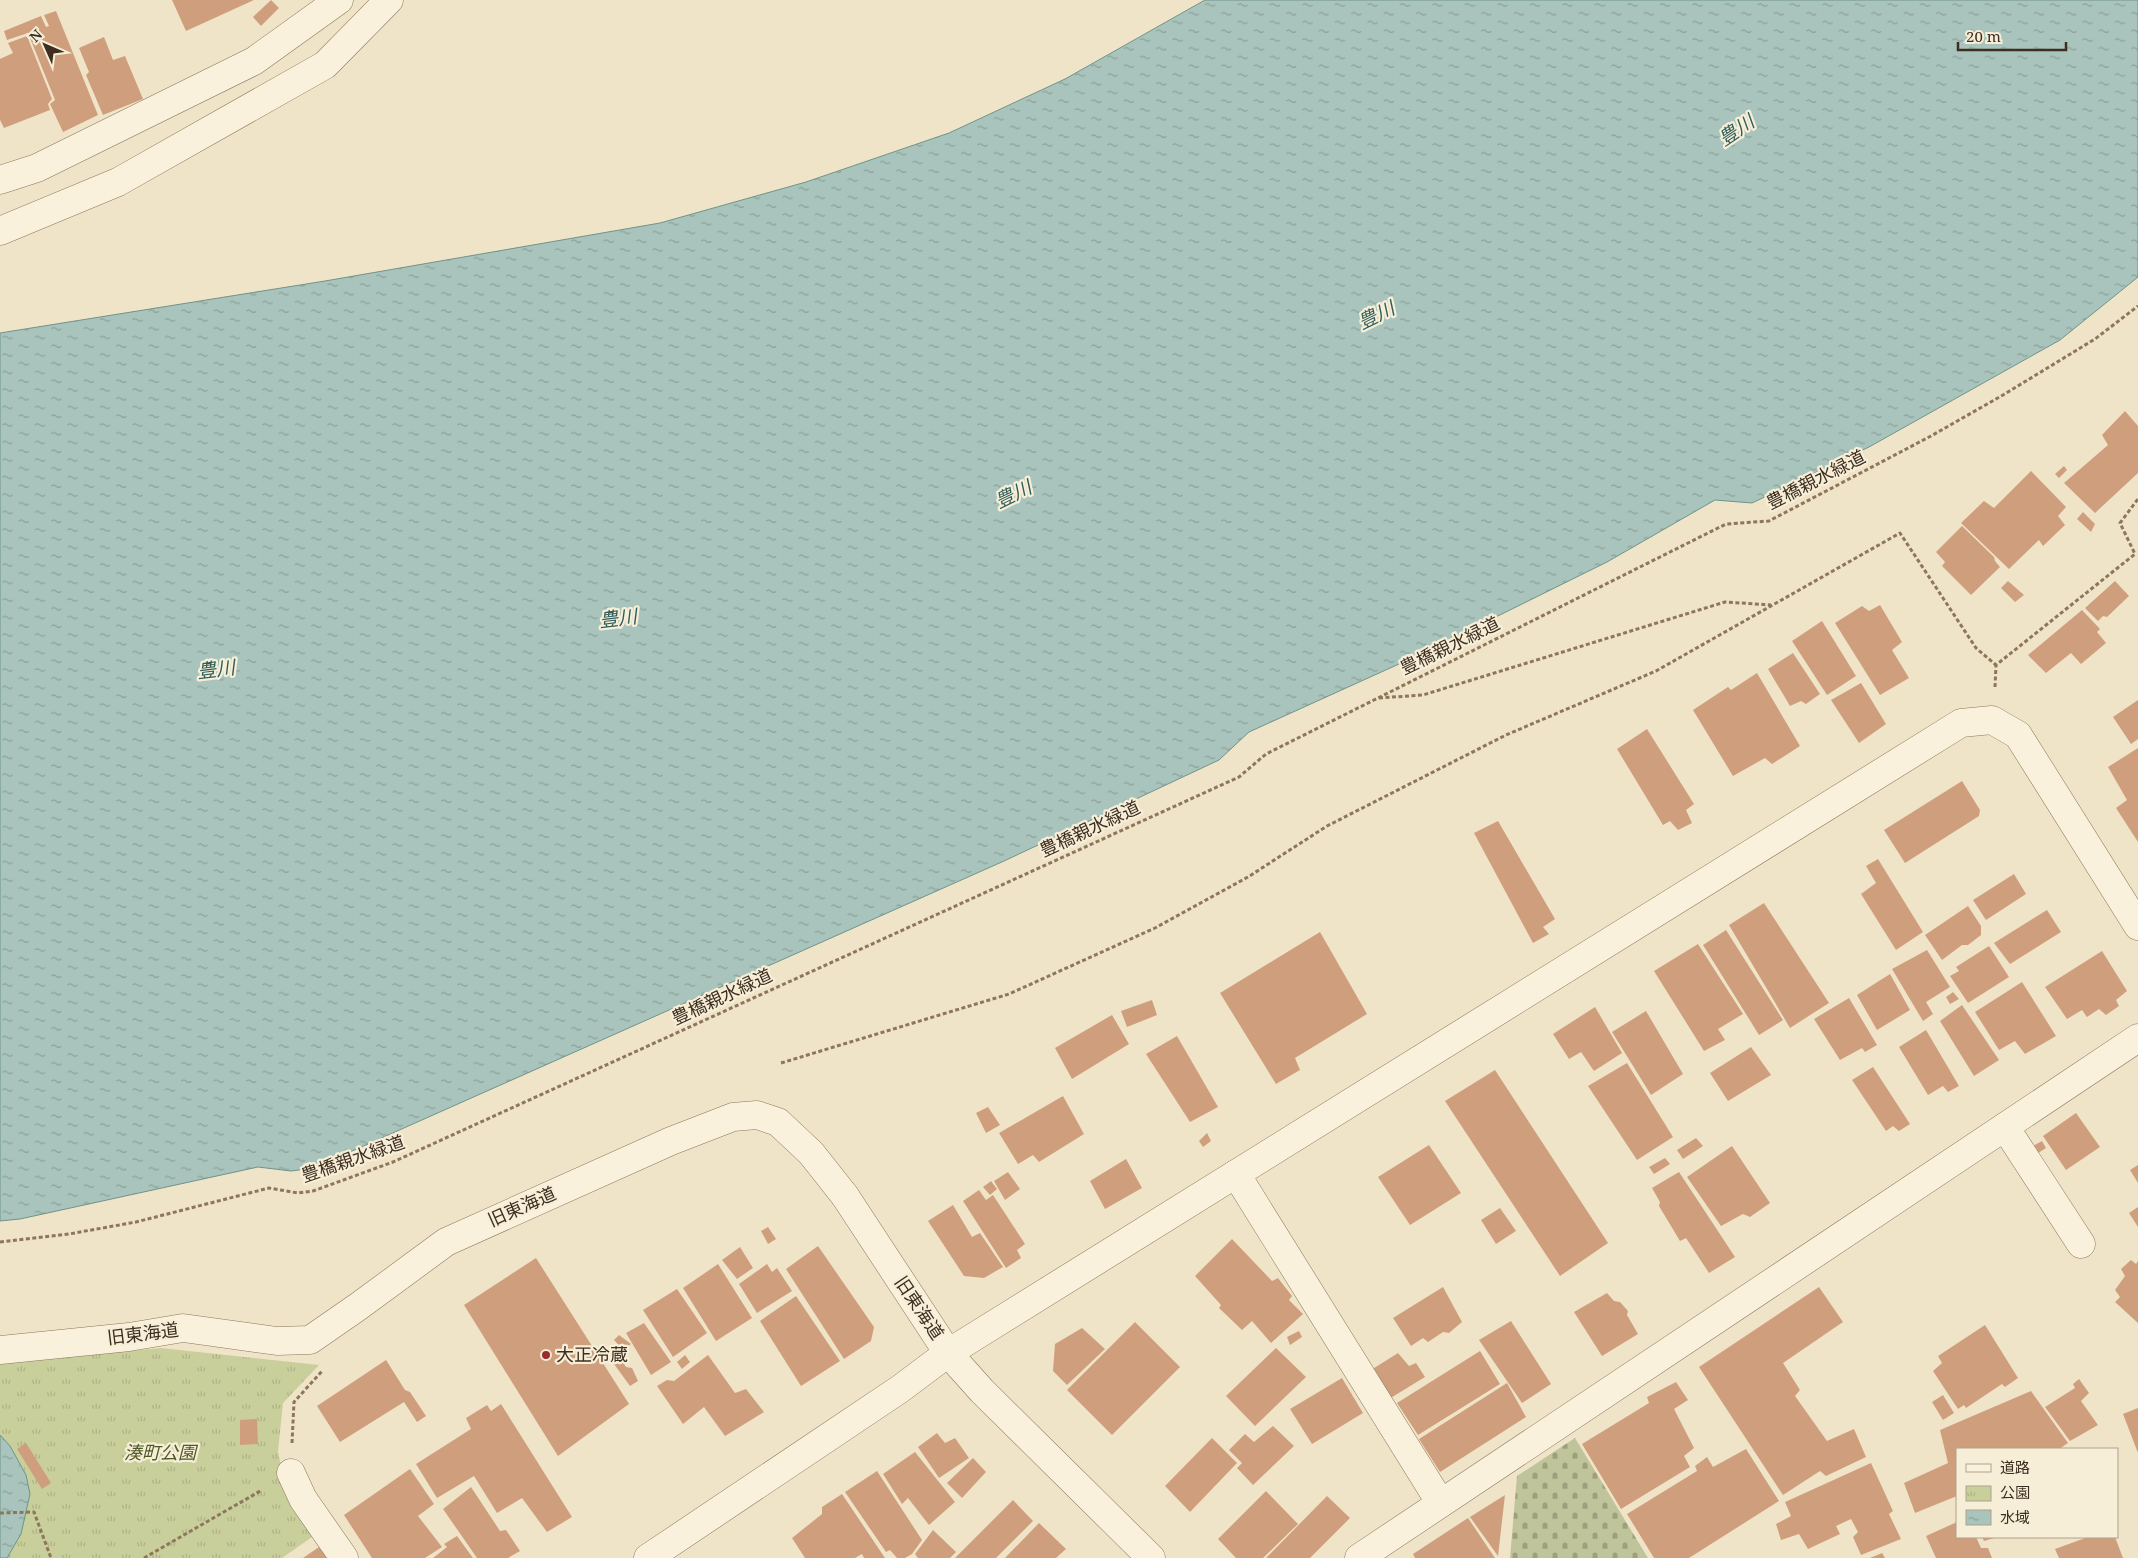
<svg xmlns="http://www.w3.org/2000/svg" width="2138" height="1558" viewBox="0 0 2138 1558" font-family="'Noto Serif','Noto Sans JP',serif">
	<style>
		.cemetery { fill: url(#cemetery-stones) }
		.park { fill: url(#park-tufts) }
		.water { fill: url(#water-ripples); stroke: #6f938a }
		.building { fill: #cf9f7d }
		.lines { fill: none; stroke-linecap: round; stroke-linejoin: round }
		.minor-casing { stroke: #8d765c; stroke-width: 29 }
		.tertiary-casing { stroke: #8d765c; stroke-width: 29 }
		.path { stroke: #8d765c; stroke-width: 3; stroke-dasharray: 4 2.5; stroke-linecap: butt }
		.minor { stroke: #faf1dc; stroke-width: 28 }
		.tertiary { stroke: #faf1dc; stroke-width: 28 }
		.poi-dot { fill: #9e2a2b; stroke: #f7eed8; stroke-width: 2 }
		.labels { text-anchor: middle; stroke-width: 4.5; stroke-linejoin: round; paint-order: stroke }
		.street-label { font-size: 18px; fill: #3d2e20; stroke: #f7eed8 }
		.poi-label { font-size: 18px; fill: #3d2e20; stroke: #f7eed8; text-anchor: start }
		.park-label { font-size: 18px; font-style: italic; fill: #4d5a26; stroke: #f7eed8 }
		.water-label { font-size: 19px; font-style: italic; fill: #2f5d5a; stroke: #f7eed8 }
	</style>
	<defs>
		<pattern id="cemetery-stones" width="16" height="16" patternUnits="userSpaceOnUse" patternTransform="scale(1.25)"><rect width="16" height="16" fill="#bfc49a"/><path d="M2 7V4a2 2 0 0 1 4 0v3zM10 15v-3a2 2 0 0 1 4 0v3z" fill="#9ca07d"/></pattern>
		<pattern id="park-tufts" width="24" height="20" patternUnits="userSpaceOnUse" patternTransform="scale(1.25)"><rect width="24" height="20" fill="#c9cf9b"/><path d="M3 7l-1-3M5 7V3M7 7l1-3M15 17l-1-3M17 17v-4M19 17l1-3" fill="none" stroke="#aeb285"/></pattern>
		<pattern id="water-ripples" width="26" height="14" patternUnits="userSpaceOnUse" patternTransform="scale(1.25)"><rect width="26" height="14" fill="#a9c4bc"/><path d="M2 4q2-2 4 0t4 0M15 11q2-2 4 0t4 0" fill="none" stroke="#8ba098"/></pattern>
	</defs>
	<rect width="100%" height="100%" fill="#f0e4c8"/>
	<path class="cemetery" d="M1575,1438L1648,1558H1510L1517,1476Z"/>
	<path class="park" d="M161,1348L319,1365L283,1403L278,1451L285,1489L315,1535L282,1558H0V1363Z"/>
	<g class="water">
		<path d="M1205,0H2138V277L2060,340L1869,447L1752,503L1715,500L1607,562L1421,654L1249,732L1219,760L1004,861L314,1168L291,1171L258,1167L20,1219L0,1221V333L325,281L660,223L806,182L949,133L1065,79Z"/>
		<path d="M0,1435L10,1446L26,1475L30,1494L21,1534L7,1558H0Z"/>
	</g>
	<g class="building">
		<path d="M172,0H254L186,31Z"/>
		<path d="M271,0L279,8L261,26L253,17Z"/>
		<path d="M56,11L98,115L63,132L50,104L55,100L28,33L7,40L4,31L41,16L46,27L49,26L44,15Z"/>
		<path d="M27,36L52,99L48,104L50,110L4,128L0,120V59L13,53L8,43Z"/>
		<path d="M104,37L113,60L125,56L143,99L103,115L86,75L89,72L79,48Z"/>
		<path d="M2125,411L2138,426V473L2095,513L2064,483L2108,445L2102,435Z"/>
		<path d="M2064,466L2067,470L2059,478L2055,474Z"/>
		<path d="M2031,471L2066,507L2058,516L2065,525L2043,546L2039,540L2009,569L1961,523L1984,501L1994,508Z"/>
		<path d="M2083,512L2095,524L2091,532L2077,519Z"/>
		<path d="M1962,526L1994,557L1995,561L2000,567L1971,595L1942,566L1945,562L1936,552Z"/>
		<path d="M2008,581L2024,595L2015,602L2001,588Z"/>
		<path d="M2115,581L2129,596L2107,617L2103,616L2098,621L2085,608Z"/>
		<path d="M1880,605L1902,642L1892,650L1909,678L1880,695L1835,623L1862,606L1869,611Z"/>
		<path d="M2082,610L2100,629L2097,632L2106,643L2081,664L2071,653L2046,673L2028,655Z"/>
		<path d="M1822,621L1856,676L1827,695L1792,641Z"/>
		<path d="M1793,653L1820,694L1806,704L1801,701L1790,706L1768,669Z"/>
		<path d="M1757,673L1800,746L1772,764L1765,758L1733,776L1693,710L1728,687L1731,690Z"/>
		<path d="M1861,683L1886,724L1859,743L1831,700Z"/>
		<path d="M2138,700V739L2131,744L2113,717Z"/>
		<path d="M1647,729L1694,804L1686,810L1692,823L1678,830L1670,821L1663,825L1617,749Z"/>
		<path d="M2138,748V842L2116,808L2127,800L2108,767Z"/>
		<path d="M1962,781L1980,810L1979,816L1905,863L1884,830Z"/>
		<path d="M1498,821L1555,919L1543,927L1549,934L1533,943L1474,833Z"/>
		<path d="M1878,859L1923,932L1896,950L1861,894L1876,883L1866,866Z"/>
		<path d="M2014,874L2026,894L1986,920L1973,900Z"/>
		<path d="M1764,903L1829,1003L1790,1028L1729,925Z"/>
		<path d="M1968,906L1981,926V935L1968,945H1962L1942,960L1925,935Z"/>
		<path d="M2047,910L2061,932L2010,964L1994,943Z"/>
		<path d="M1726,930L1783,1020L1759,1035L1703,945Z"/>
		<path d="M1320,932L1367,1014L1295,1058L1300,1070L1276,1084L1220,993Z"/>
		<path d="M1698,944L1743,1014L1718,1029L1725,1040L1704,1051L1654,971Z"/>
		<path d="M1989,946L2009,977L1968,1003L1950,976L1959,971L1956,967Z"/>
		<path d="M1927,950L1950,987L1926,1002L1933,1014L1923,1021L1892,969Z"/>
		<path d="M2102,951L2127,991L2116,1000L2119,1006L2106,1015L2099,1009L2087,1017L2082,1010L2067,1019L2045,987Z"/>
		<path d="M1890,974L1910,1010L1877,1030L1857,995Z"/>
		<path d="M2022,982L2056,1036L2025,1054L2015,1041L1999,1050L1975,1012Z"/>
		<path d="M1953,992L1959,999L1950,1004L1946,997Z"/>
		<path d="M1849,998L1877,1045L1865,1052L1862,1048L1840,1060L1814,1019Z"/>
		<path d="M1152,1000L1157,1015L1127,1027L1121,1011Z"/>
		<path d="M1962,1005L1999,1060L1974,1076L1940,1021Z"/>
		<path d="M1595,1007L1622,1053L1594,1071L1581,1052L1569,1059L1553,1034Z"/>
		<path d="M1646,1011L1683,1074L1651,1095L1612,1032Z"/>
		<path d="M1112,1015L1129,1044L1072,1079L1055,1048Z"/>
		<path d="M1926,1030L1959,1086L1948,1092L1943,1086L1928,1095L1899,1047Z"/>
		<path d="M1177,1036L1218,1107L1190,1122L1146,1054Z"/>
		<path d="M1751,1047L1771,1075L1728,1101L1710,1073Z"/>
		<path d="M1627,1063L1673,1137L1637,1160L1588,1086Z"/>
		<path d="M1873,1067L1910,1124L1899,1131L1893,1126L1886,1131L1852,1080Z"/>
		<path d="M1495,1070L1608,1243L1560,1276L1445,1101Z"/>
		<path d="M1063,1096L1084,1134L1039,1162L1033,1155L1018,1164L999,1133Z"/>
		<path d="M988,1107L1000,1125L986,1133L976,1113Z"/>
		<path d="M2076,1113L2100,1147L2066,1170L2043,1136Z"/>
		<path d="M1207,1133L1211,1141L1203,1147L1199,1141Z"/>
		<path d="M1696,1138L1703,1146L1683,1159L1677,1150Z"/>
		<path d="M2042,1141L2046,1148L2038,1153L2033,1146Z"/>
		<path d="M1429,1145L1461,1193L1410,1225L1378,1177Z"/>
		<path d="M1732,1146L1770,1203L1750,1217L1743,1214L1721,1226L1687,1177Z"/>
		<path d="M1665,1158L1670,1164L1654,1174L1649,1167Z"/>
		<path d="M1126,1159L1142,1188L1105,1209L1090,1181Z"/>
		<path d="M2138,1165V1183L2130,1170Z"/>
		<path d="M1008,1172L1020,1189L1005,1200L994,1181Z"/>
		<path d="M1679,1172L1735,1257L1709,1273L1686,1238L1680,1241L1659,1206L1660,1202L1652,1188Z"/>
		<path d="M991,1181L997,1189L990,1195L983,1187Z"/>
		<path d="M979,1190L986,1200L993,1195L1025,1244L1017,1250L1021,1258L1006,1268L963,1201Z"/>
		<path d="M953,1205L972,1237L980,1233L1003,1267L984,1278L964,1276L928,1221Z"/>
		<path d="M2138,1207V1227L2129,1213Z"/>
		<path d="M1500,1208L1516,1231L1496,1244L1481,1220Z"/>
		<path d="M768,1227L776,1239L768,1244L761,1231Z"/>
		<path d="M1232,1239L1272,1281L1278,1278L1292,1296L1289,1300L1303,1314L1271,1343L1252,1321L1242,1330L1219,1308L1221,1305L1195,1276Z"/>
		<path d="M818,1246L874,1327L871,1341L844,1359L786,1269Z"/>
		<path d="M740,1247L753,1268L737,1279L722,1260Z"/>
		<path d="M536,1258L629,1404L558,1456L464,1305Z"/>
		<path d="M2131,1260L2136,1264L2138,1261V1323L2115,1302L2120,1297L2115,1290L2125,1276L2121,1269Z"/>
		<path d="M718,1264L752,1318L716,1341L683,1288Z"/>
		<path d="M767,1264L772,1272L777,1268L792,1291L757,1313L739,1284Z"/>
		<path d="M1443,1287L1462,1322L1449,1333L1443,1332L1428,1342L1423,1338L1411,1346L1393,1318Z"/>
		<path d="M1819,1287L1843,1322L1783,1363L1800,1390L1795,1396L1827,1441L1854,1429L1866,1457L1826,1476L1820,1471L1783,1495L1699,1367Z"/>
		<path d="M677,1289L707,1333L673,1357L643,1310Z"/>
		<path d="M1607,1293L1614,1301L1620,1302L1628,1311L1627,1315L1638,1334L1602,1356L1574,1312Z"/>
		<path d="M796,1296L840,1361L801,1386L760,1321Z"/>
		<path d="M1511,1321L1551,1384L1522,1403L1479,1340Z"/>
		<path d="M1135,1322L1180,1367L1112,1435L1067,1390Z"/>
		<path d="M644,1323L671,1362L651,1375L626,1333Z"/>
		<path d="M1985,1325L2018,1378L2005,1387L2002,1384L1966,1408L1964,1405L1958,1409L1933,1371L1942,1363L1938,1356Z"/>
		<path d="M1082,1328L1105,1349L1067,1385L1053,1371L1055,1344Z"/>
		<path d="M1299,1331L1302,1337L1290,1345L1287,1337Z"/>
		<path d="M619,1335L631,1344L623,1350L614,1340Z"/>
		<path d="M1276,1348L1306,1377L1255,1426L1226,1396Z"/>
		<path d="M614,1349L626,1367L632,1368L638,1381L630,1386L606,1353Z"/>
		<path d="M1480,1351L1500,1384L1418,1435L1397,1403Z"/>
		<path d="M1398,1353L1409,1366L1416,1363L1425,1377L1389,1399L1371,1370Z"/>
		<path d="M685,1355L690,1362L682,1369L677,1362Z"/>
		<path d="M708,1355L735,1393L746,1389L764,1412L725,1436L704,1407L683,1424L657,1386L667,1380L674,1381Z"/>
		<path d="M386,1360L405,1390L410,1392L426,1416L417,1422L404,1402L340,1442L317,1406Z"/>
		<path d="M1342,1378L1363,1413L1312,1444L1290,1409Z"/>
		<path d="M2079,1379L2089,1393L2081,1401L2098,1425L2070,1441L2045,1407L2075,1388L2073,1384Z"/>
		<path d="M1676,1382L1688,1400L1674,1409L1694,1448L1684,1456L1690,1467L1621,1509L1582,1444L1649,1403L1647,1397Z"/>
		<path d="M1507,1383L1526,1417L1440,1472L1419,1439Z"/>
		<path d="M2031,1391L2068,1443L2059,1449H1957V1496L1915,1513L1904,1483L1948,1463L1940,1430Z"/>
		<path d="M1943,1395L1954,1413L1943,1420L1932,1402Z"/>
		<path d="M501,1404L572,1517L547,1532L522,1498L497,1513L474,1476L437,1498L416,1464L471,1429L466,1418L487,1405L491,1411Z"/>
		<path d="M2138,1408V1453L2123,1414Z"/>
		<path d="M257,1419L258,1444L240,1445V1420Z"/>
		<path d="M1273,1426L1294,1446L1253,1485L1237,1468L1242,1463L1229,1450L1245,1434L1254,1442Z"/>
		<path d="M937,1433L945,1443L955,1438L969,1458L939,1478L918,1447Z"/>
		<path d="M1212,1438L1237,1463L1190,1512L1165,1486Z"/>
		<path d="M26,1443L51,1483L42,1489L17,1449Z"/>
		<path d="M1746,1449L1779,1501L1689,1558H1654L1627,1514L1697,1471L1695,1466L1707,1457L1713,1467Z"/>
		<path d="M915,1452L955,1502L929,1525L908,1498L902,1504L883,1474Z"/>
		<path d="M973,1458L986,1472L962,1498L947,1483Z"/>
		<path d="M1871,1463L1893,1511L1889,1514L1901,1539L1861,1555L1853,1537L1858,1532L1851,1519L1836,1526L1840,1534L1808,1549L1799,1534L1781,1540L1776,1524L1791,1516L1785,1502Z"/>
		<path d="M410,1469L434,1504L418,1516L442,1547L425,1558H372L344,1515Z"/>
		<path d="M877,1471L922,1540L912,1554L905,1558H897L890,1550L886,1552L845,1492Z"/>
		<path d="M471,1487L500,1531L506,1530L520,1551L508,1558H477L443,1509Z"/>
		<path d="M1266,1491L1298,1524L1263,1558H1236L1218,1539Z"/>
		<path d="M842,1494L885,1558H864L862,1554L855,1558H805L792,1538L822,1514V1507Z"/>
		<path d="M1505,1495L1498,1556L1470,1517Z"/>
		<path d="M1327,1496L1350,1518L1310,1558H1266Z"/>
		<path d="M1013,1500L1033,1521L996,1558H955Z"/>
		<path d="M1468,1518L1495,1558H1415L1413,1554Z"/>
		<path d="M1957,1522V1537H1976L1981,1548H1988L1992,1558H1936L1926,1536Z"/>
		<path d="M1039,1523L1066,1549L1056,1558H1005Z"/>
		<path d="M933,1530L956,1552L950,1558H918L915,1554Z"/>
		<path d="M457,1536L473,1558H433L447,1547L444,1544Z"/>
		<path d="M1982,1537H1997L1984,1541Z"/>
		<path d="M2088,1537H2115L2123,1558H2059L2055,1549Z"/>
		<path d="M319,1547L327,1558H303Z"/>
		<path d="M1882,1553L1885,1558H1870Z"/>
	</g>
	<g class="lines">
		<g class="minor-casing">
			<g id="minor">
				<path d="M0,180L37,168L254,61L339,0"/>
				<path d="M0,231L118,182L325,65L389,0"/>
				<path d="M2005,1127L2081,1244"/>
				<path d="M0,1350L129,1337L183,1328L277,1341L310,1340L359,1306L446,1242L671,1141L733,1117L757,1115L778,1122L811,1153L845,1196"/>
				<path d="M291,1473L303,1499L344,1558"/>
			</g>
		</g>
		<g class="tertiary-casing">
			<g id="tertiary">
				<path d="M1236,1174L1440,1502"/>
				<path d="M845,1196L948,1353L982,1391L1151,1558"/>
				<path d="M648,1558L900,1389L948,1353L1961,723L1992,720L2018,735L2138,926"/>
				<path d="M1359,1558L2138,1038"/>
			</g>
		</g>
		<g class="path">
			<path d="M1995,687L1996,665L2135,554L2120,523L2138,499"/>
			<path d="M1379,698L1423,695L1725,602L1771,605"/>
			<path d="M781,1063L1009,994L1155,928L1248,877L1327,826L1506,735L1656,671L1900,533L1976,648L1996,665"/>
			<path d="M0,1242L69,1234L136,1222L269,1188L298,1193L313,1191L393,1162L1239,777L1266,754L1726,524L1769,521L1931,436L2003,395L2095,339L2138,306"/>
			<path d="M292,1443L294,1402L323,1370"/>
			<path d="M0,1513L34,1512L51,1558"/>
			<path d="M144,1558L262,1490"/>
		</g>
		<use href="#minor" class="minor"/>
		<use href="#tertiary" class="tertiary"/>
	</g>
	<circle class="poi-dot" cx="546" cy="1355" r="5"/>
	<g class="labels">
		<g class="street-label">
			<text transform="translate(1816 480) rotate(-27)" y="6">豊橋親水緑道</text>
			<text transform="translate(1450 646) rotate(-26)" y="6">豊橋親水緑道</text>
			<text transform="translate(1090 829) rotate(-25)" y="6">豊橋親水緑道</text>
			<text transform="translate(722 997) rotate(-25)" y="6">豊橋親水緑道</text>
			<text transform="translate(353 1159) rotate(-19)" y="6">豊橋親水緑道</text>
			<text transform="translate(522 1207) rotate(-24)" y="6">旧東海道</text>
			<text transform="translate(919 1308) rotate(56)" y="6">旧東海道</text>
			<text transform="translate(143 1334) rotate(-7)" y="6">旧東海道</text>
		</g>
		<g class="poi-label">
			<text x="556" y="1361">大正冷蔵</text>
		</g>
		<g class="park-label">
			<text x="160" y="1459">湊町公園</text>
		</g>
		<g class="water-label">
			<text transform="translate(1736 130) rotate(-34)" y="7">豊川</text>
			<text transform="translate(1376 315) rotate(-26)" y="7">豊川</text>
			<text transform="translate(1013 494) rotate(-26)" y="7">豊川</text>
			<text transform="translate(618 618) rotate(-7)" y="7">豊川</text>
			<text transform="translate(216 669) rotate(-7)" y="7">豊川</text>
		</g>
	</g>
	<rect x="1956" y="1448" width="162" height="90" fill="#f7eed8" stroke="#ada18e"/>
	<rect x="1966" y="1464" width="25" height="8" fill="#faf1dc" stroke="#ada18e"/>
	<text x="2000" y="1473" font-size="15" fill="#3d2e20">道路</text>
	<rect x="1966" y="1486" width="25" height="15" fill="url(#park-tufts)" stroke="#ada18e"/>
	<text x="2000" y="1498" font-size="15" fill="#3d2e20">公園</text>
	<rect x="1966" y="1510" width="25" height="15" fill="url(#water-ripples)" stroke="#ada18e"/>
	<text x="2000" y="1523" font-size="15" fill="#3d2e20">水域</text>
	<g transform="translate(45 45) rotate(315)" stroke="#f7eed8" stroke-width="4" paint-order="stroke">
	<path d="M0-4L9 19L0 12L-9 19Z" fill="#3d2e20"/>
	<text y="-8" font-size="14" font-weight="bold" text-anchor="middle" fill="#3d2e20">N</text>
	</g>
	<path d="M1958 42v8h108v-8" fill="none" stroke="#3d2e20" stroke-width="2.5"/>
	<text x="1966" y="42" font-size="15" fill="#3d2e20" stroke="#f7eed8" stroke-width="4" paint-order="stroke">20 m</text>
</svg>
